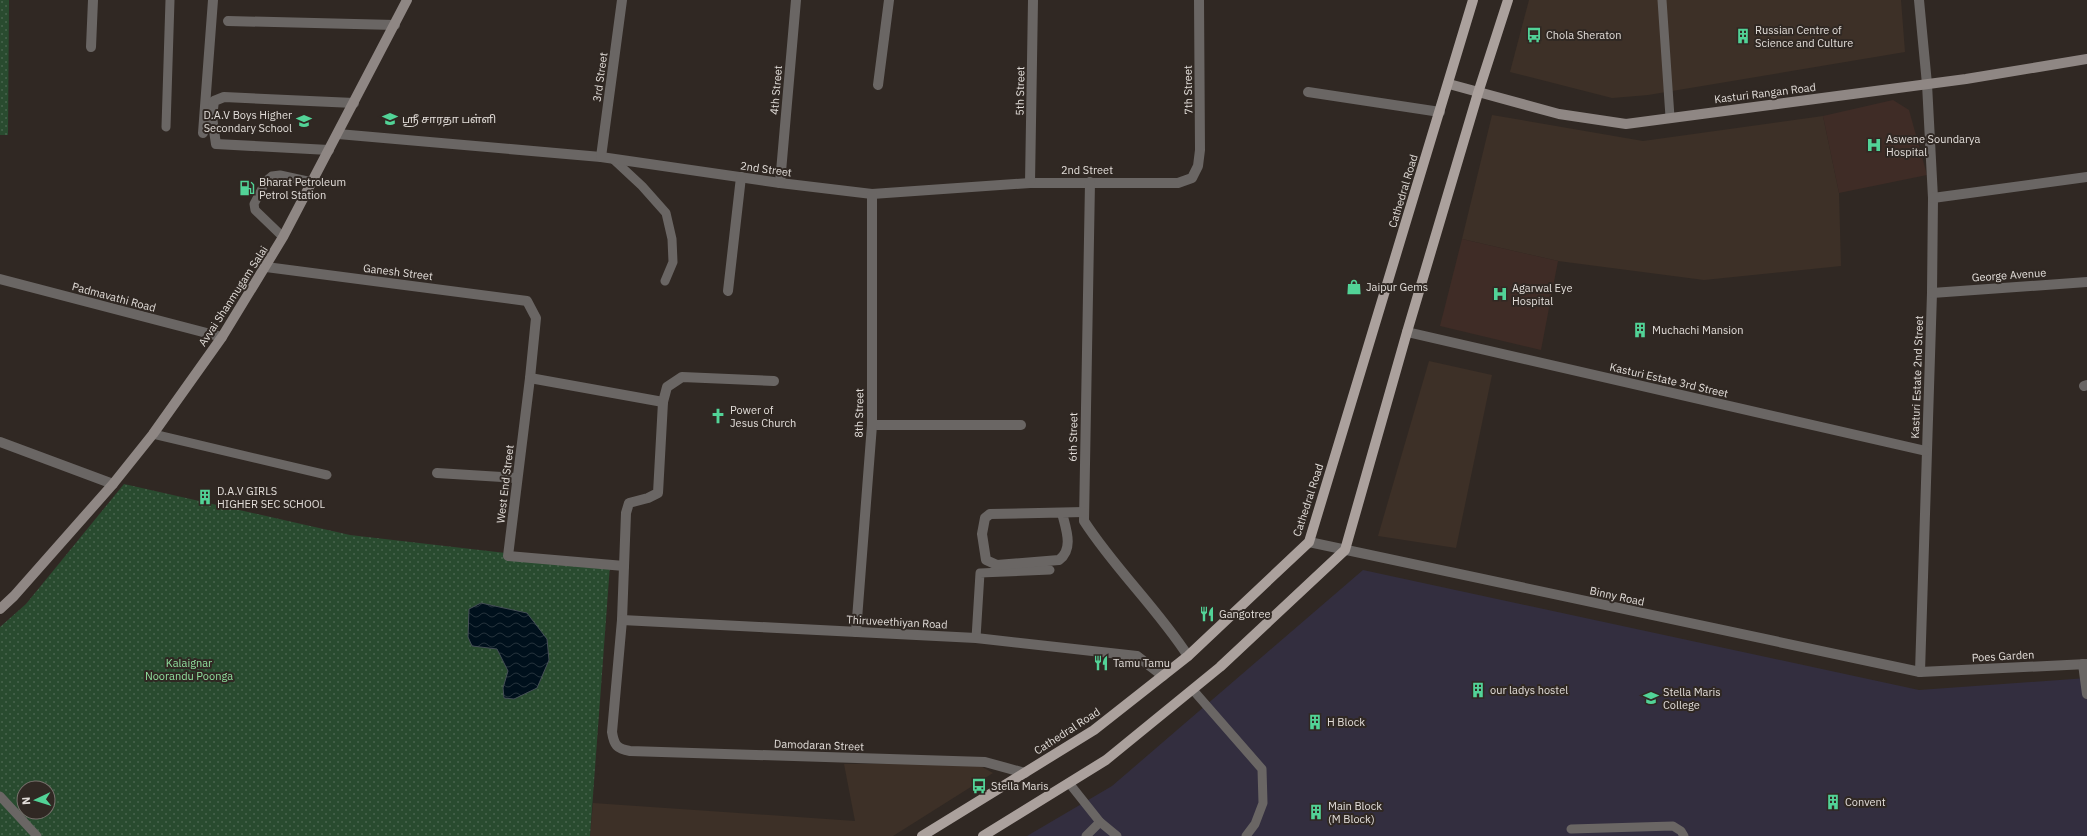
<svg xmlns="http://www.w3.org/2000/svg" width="2087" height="836" viewBox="0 0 2087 836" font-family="'IBM Plex Sans','Noto Sans Tamil',sans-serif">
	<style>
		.built { fill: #3d3027 }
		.education { fill: #332e3f }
		.medical { fill: #3f2c26 }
		.green { fill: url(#green-dots); fill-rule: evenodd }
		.water { fill: url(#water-waves); stroke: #444e55 }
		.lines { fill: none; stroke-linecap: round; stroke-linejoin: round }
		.lane { stroke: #6a6664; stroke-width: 9 }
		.street { stroke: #6a6664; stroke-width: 10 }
		.secondary { stroke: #8f8784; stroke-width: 10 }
		.primary { stroke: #aba19d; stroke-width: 10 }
		.labels { text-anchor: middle; stroke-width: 4; stroke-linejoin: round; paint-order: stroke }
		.poi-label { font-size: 11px; fill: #e2ddd9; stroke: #302823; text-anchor: start }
		.street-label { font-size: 11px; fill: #e2ddd9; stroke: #302823 }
		.park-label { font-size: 11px; fill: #92e19f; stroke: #302823 }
	</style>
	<defs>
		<pattern id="green-dots" width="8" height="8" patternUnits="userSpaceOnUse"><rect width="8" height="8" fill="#294b2f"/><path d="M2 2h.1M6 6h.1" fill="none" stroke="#48644d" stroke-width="1.8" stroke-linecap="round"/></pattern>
		<pattern id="water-waves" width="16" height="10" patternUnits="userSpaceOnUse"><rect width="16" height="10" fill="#00101c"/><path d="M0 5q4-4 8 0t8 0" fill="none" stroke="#25323c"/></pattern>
	</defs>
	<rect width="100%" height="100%" fill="#302823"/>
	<g class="built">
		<path d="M1529,0H1901L1905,52L1648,95L1612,98L1510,72Z"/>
		<path d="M1492,115L1643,141L1823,116L1839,193L1841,266L1704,280L1558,261L1462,239Z"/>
		<path d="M1429,361L1492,375L1456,548L1378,536Z"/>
		<path d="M844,764H977L993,773L893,836H590L593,803L855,821Z"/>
	</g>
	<path class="education" d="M1363,570L1919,690L2087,678V836H1027L1112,786Z"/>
	<g class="medical">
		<path d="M1893,100L1909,110L1927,175L1839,193L1823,116Z"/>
		<path d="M1462,239L1558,261L1541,350L1440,326Z"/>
	</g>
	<g class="green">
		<path d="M0,0H9L8,135H0Z"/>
		<path d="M124,484L350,535L610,565L590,836H0V627L26,604ZM24,788H48V812H24Z"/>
	</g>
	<path class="water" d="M481,603L527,613L547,639L549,660L537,688L514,699L504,698L503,688L508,671L497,649L472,646L468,637L469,609Z"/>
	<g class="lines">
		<g class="lane">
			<path d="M1662,0L1670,117"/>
			<path d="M166,127L170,0"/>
			<path d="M613,159L642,186L666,213L672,239L673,262L665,281"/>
			<path d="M283,237L255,210L254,204L266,181L272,176L280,175L312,182"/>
			<path d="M153,434L327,475"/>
			<path d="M976,638L980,573L1050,570"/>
			<path d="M1193,690L1262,769L1263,803L1255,824L1246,836"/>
			<path d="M1069,783L1100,822L1086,836"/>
			<path d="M0,796L37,836"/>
			<path d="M1100,822L1117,836"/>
			<path d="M1571,829L1673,826L1681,831L1684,836"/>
		</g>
		<g class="street">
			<path d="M1919,0L1927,84L1933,198L1932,293L1920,672"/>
			<path d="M228,21L395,25"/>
			<path d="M91,47L93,0"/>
			<path d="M878,85L889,0"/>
			<path d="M1308,92L1440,112"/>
			<path d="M203,133L213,0"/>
			<path d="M338,134L601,157L780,183L872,194L1030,183H1178L1192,178L1198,166L1200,150L1199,0"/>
			<path d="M329,150L216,144L212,117L214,101L224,97L354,103"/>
			<path d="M601,157L622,0"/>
			<path d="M1090,182L1084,521C1115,569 1157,608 1188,656"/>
			<path d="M780,183L796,0"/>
			<path d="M1030,183L1033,0"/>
			<path d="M1933,198L2087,177"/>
			<path d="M266,267L527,301L536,318L530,378L508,556L624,566"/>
			<path d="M0,279L222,337"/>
			<path d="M728,291L741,177"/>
			<path d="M1932,293L2087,282"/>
			<path d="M1407,332L1926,451"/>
			<path d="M530,378L663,402"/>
			<path d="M774,381L682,377L667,387L663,402L658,493L648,498L629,503L626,513L622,620L612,732C614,745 617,749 630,751L985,762L1025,773"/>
			<path d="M2084,386L2087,385"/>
			<path d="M872,425H1021"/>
			<path d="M0,442L113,484"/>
			<path d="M437,473L517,478"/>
			<path d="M1062,513C1066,529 1074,549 1059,560L997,565L986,560L982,534L985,518L990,514L1084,512"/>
			<path d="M1309,542L1920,672L2087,664"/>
			<path d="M622,620L976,638L1137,656L1163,676"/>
			<path d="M856,632L872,425V194"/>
			<path d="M2083,664L2087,694"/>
		</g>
		<g class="secondary">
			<path d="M1449,84L1559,114L1626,124L1966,79L2087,59"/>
			<path d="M0,609L14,596L113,484L153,434L222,337L283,237L407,0"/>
		</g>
		<g class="primary">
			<path d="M922,836L1094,730L1188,656L1309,542L1473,0"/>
			<path d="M983,836L1106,760L1220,667L1345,550L1407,332L1478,93L1508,0"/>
		</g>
	</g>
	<defs>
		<g id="bus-bare" transform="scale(1.2)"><path d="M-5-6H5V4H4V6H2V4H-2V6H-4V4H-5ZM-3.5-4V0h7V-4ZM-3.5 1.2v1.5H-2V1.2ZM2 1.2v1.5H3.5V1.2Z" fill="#52d397" stroke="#302823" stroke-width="2.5" paint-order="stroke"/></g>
		<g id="building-bare" transform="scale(1.2)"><path d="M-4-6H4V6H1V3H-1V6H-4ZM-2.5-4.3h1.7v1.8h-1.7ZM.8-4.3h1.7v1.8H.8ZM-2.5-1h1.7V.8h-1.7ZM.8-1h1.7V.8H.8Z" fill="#52d397" stroke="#302823" stroke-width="2.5" paint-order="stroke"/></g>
		<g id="school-bare" transform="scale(1.2)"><path d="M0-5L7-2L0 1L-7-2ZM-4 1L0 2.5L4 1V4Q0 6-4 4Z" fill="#52d397" stroke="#302823" stroke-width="2.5" paint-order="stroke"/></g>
		<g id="hospital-bare" transform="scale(1.2)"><path d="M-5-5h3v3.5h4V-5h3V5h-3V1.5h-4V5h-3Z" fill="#52d397" stroke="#302823" stroke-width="2.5" paint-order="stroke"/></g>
		<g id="fuel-bare" transform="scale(1.2)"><path d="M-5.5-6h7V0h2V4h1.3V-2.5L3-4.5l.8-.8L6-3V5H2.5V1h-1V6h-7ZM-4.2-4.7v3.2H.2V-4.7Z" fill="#52d397" stroke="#302823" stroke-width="2.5" paint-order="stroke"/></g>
		<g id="shop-bare" transform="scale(1.2)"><path d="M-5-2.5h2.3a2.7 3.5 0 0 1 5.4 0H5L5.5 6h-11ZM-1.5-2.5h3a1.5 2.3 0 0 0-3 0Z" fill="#52d397" stroke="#302823" stroke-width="2.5" paint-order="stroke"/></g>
		<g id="church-bare" transform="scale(1.2)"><path d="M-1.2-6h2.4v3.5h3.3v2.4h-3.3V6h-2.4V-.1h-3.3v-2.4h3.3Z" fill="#52d397" stroke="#302823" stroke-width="2.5" paint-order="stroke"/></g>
		<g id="restaurant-bare" transform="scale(1.2)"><path d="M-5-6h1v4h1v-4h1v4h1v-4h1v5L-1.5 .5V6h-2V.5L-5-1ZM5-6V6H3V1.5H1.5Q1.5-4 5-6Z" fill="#52d397" stroke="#302823" stroke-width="2.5" paint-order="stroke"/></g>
		<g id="university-bare" transform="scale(1.2)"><path d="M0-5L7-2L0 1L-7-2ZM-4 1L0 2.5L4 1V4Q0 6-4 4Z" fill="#52d397" stroke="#302823" stroke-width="2.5" paint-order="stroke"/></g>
	</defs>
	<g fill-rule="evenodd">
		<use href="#bus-bare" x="1534" y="35"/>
		<use href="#building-bare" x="1743" y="36"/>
		<use href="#school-bare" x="390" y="119"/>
		<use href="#school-bare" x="304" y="121"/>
		<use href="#hospital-bare" x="1874" y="145"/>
		<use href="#fuel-bare" x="247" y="188"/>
		<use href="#shop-bare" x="1354" y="287"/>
		<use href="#hospital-bare" x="1500" y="294"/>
		<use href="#building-bare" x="1640" y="330"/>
		<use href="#church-bare" x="718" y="416"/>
		<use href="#building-bare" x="205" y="497"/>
		<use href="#restaurant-bare" x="1207" y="614"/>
		<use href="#restaurant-bare" x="1101" y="663"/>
		<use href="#building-bare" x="1478" y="690"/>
		<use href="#university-bare" x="1651" y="698"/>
		<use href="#building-bare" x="1315" y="722"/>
		<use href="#bus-bare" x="979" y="786"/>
		<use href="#building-bare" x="1833" y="802"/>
		<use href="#building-bare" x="1316" y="812"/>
	</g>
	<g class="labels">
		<g class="poi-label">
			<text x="1755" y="34">Russian Centre of<tspan x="1755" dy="13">Science and Culture</tspan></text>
			<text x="1546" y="39">Chola Sheraton</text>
			<text x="292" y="119" text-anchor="end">D.A.V Boys Higher<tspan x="292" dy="13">Secondary School</tspan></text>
			<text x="402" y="123">ஸ்ரீ சாரதா பள்ளி</text>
			<text x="1886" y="143">Aswene Soundarya<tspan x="1886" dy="13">Hospital</tspan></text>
			<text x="259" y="186">Bharat Petroleum<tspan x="259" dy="13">Petrol Station</tspan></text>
			<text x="1366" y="291">Jaipur Gems</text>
			<text x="1512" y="292">Agarwal Eye<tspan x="1512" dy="13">Hospital</tspan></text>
			<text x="1652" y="334">Muchachi Mansion</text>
			<text x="730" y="414">Power of<tspan x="730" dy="13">Jesus Church</tspan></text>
			<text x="217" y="495">D.A.V GIRLS<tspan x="217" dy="13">HIGHER SEC SCHOOL</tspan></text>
			<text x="1219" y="618">Gangotree</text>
			<text x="1113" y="667">Tamu Tamu</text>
			<text x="1490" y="694">our ladys hostel</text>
			<text x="1663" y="696">Stella Maris<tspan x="1663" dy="13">College</tspan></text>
			<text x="1327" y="726">H Block</text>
			<text x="991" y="790">Stella Maris</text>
			<text x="1845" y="806">Convent</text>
			<text x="1328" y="810">Main Block<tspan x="1328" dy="13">(M Block)</tspan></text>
		</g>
		<g class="street-label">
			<text transform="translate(600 77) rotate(-82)" y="4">3rd Street</text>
			<text transform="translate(776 90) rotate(-85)" y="4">4th Street</text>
			<text transform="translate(1188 90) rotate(-91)" y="4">7th Street</text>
			<text transform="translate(1020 91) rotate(-89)" y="4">5th Street</text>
			<text transform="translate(1765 93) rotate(-7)" y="4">Kasturi Rangan Road</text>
			<text transform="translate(766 169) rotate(8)" y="4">2nd Street</text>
			<text x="1087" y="174">2nd Street</text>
			<text transform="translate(1403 191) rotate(-73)" y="4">Cathedral Road</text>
			<text transform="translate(398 272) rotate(7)" y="4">Ganesh Street</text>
			<text transform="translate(2009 275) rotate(-4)" y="4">George Avenue</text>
			<text transform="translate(233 296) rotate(-57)" y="4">Avvai Shanmugam Salai</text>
			<text transform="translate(114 297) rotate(15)" y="4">Padmavathi Road</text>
			<text transform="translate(1917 377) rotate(-88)" y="4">Kasturi Estate 2nd Street</text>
			<text transform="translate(1669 380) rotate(13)" y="4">Kasturi Estate 3rd Street</text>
			<text transform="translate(859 413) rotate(-89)" y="4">8th Street</text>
			<text transform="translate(1073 437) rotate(-89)" y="4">6th Street</text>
			<text transform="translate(505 484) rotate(-83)" y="4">West End Street</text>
			<text transform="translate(1308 500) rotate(-72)" y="4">Cathedral Road</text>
			<text transform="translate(1617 596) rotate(12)" y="4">Binny Road</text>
			<text transform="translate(897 622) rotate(3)" y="4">Thiruveethiyan Road</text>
			<text transform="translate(2003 656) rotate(-3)" y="4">Poes Garden</text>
			<text transform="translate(1067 731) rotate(-33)" y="4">Cathedral Road</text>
			<text transform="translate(819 745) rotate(2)" y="4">Damodaran Street</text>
		</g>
		<g class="park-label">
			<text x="189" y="667">Kalaignar<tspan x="189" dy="13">Noorandu Poonga</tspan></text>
		</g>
	</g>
	<g transform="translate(36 800) rotate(266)"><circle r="19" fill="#302823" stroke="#77706c"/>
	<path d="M0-3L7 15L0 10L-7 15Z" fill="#52d397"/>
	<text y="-6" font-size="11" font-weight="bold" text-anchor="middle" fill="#e2ddd9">N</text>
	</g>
</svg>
